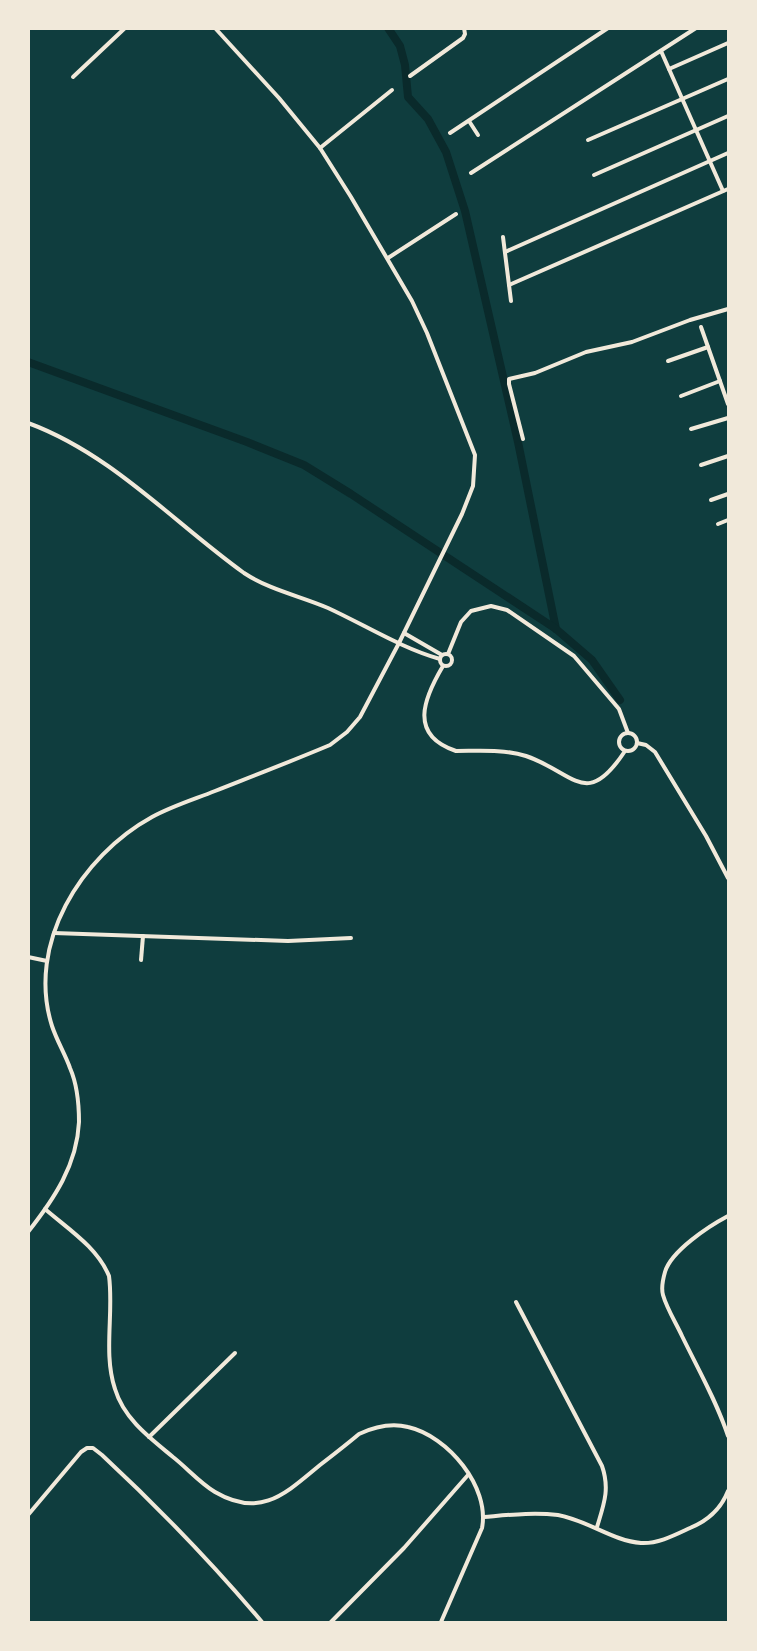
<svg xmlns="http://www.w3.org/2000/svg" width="757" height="1651" viewBox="0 0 757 1651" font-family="Barlow,sans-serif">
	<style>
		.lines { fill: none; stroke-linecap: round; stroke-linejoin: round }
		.canal { stroke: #0a2a2b; stroke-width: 8 }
		.minor { stroke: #f1e9da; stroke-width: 4 }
	</style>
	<rect width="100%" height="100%" fill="#0f3d3e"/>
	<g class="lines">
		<g class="canal">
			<path d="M388,28L400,46L405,65L408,97L428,119L446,152L465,211L518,442L556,629"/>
			<path d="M28,362L247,442L304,465L351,494L556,629L592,660L620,700"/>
		</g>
		<g class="minor">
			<path d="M661,51L723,191"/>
			<path d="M669,69L728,43"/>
			<path d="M410,76L463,38L465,34L464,28"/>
			<path d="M73,77L125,28"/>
			<path d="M469,121L478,135"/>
			<path d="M450,133L608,28"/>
			<path d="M588,140L728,79"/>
			<path d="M320,148L392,90"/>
			<path d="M471,173L696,28"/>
			<path d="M594,175L728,116"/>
			<path d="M503,237L511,301"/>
			<path d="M505,252L728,153"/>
			<path d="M388,258L456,214"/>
			<path d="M509,285L728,189"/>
			<path d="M701,327L728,404"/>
			<path d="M668,361L708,347"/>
			<path d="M681,396L720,381"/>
			<path d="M28,423C112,454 173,522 244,573C270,590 300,596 328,608C365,625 401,648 440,659"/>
			<path d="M691,429L728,418"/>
			<path d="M523,439L509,384V379L535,373L586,352L632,342L690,320L728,309"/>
			<path d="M701,465L728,456"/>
			<path d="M711,500L728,494"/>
			<path d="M718,524L728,520"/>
			<path d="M404,633L442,655"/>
			<circle cx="446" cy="660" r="6"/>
			<path d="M448,654L461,622L471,611L491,606L507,610L574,656L619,709L628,733"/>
			<path d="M443,666C424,698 408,735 456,751C479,751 504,749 526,756C575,773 586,810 625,751"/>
			<circle cx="628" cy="742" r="9"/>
			<path d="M637,743L646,745L655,752L706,836L728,878"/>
			<path d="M54,933L288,941L351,938"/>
			<path d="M28,957L47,961"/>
			<path d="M141,960L143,936"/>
			<path d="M45,1209C68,1229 97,1247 109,1276C114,1313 103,1353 115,1389C124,1419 150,1438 173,1457C187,1468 200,1483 215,1492C261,1519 286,1493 320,1465C333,1455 346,1445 359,1434C374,1427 392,1423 408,1427C448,1436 490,1487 482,1528L441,1622"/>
			<path d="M728,1216C709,1226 671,1251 665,1272C663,1279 661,1288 663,1295C667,1309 676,1323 682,1336C698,1369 717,1402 728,1436"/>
			<path d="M28,1232C54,1199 77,1165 79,1122C79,1105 77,1084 70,1068C65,1054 57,1041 52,1026C26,944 81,856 152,817C172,806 195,799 215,791C253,776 292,761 330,745L347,732L360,717L399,643L462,514L473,486L475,455L427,333L412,301L351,197L320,148L279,98L215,28"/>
			<path d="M516,1302L602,1466C610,1489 604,1504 597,1527"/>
			<path d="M149,1437L235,1353"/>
			<path d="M28,1515L81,1452L87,1448H93L102,1455C159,1508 212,1563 262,1622"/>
			<path d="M484,1517C508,1515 533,1512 558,1515C587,1520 613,1541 641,1543C658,1544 675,1535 690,1528C707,1521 721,1509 728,1491"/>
			<path d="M331,1622L404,1548L468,1475"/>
		</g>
	</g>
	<rect width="757" height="1651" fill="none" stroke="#f1e9da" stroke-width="60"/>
</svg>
